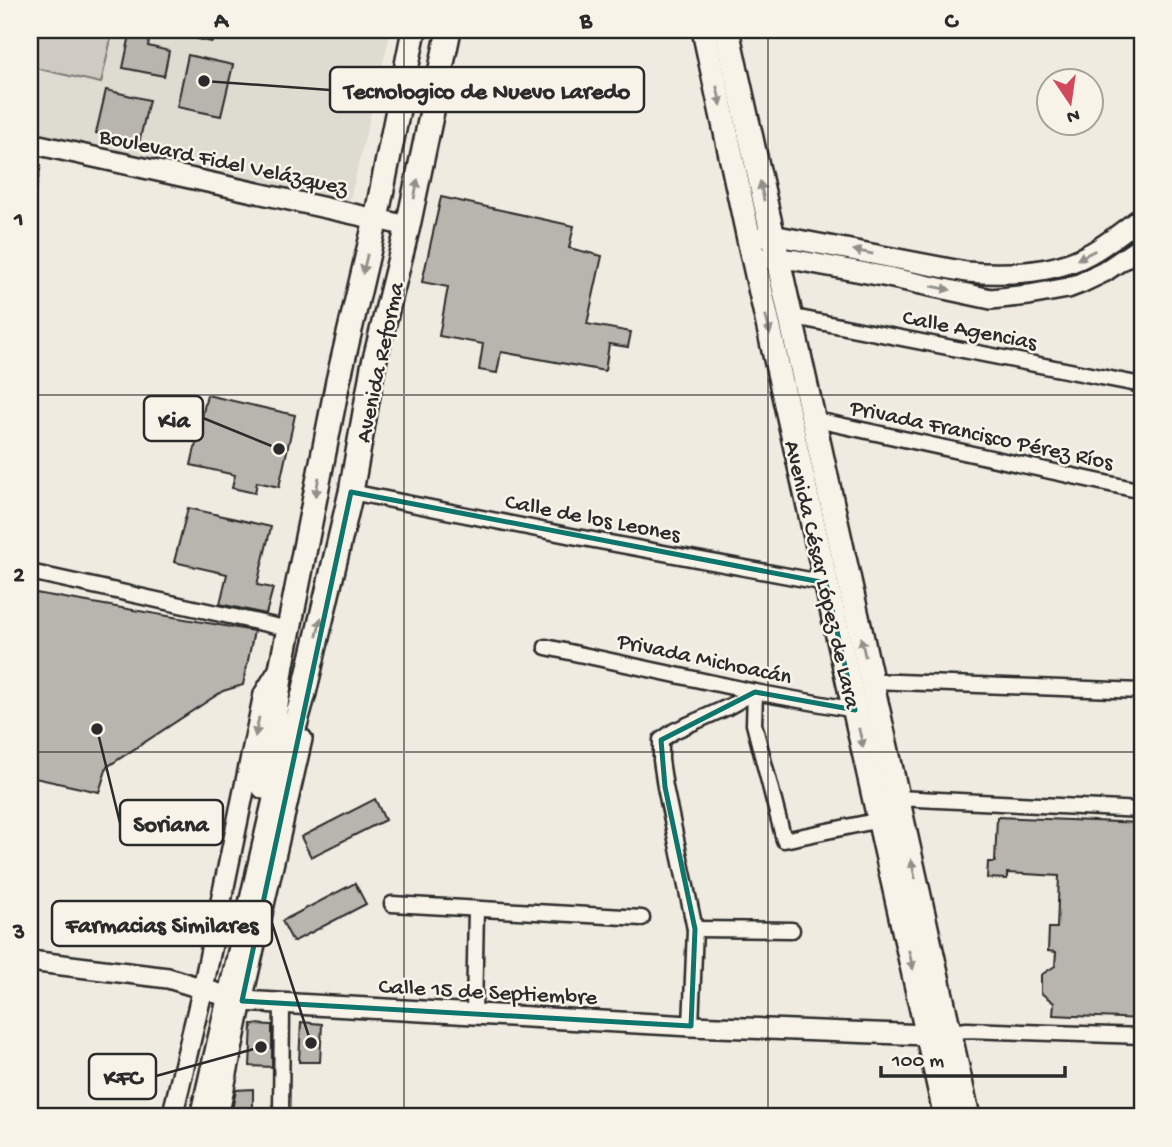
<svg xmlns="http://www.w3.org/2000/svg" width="1172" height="1147" viewBox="0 0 1172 1147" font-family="'Gochi Hand',sans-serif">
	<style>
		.built { fill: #dedbd1 }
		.green { fill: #cfcbc2; stroke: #7d7b76; stroke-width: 2 }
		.building { fill: #b8b5ae; stroke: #2b2b2b; stroke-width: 2 }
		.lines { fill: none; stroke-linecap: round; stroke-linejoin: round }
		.street-casing { stroke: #2b2b2b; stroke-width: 19 }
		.secondary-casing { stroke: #2b2b2b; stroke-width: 24 }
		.primary-casing { stroke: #2b2b2b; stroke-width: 28 }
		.street { stroke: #f7f3e8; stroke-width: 14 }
		.secondary { stroke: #f7f3e8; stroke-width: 19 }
		.primary { stroke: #f7f3e8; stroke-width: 23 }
		.oneway { fill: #918f8a }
		.marked { fill: none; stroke: #0f766e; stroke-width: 5; stroke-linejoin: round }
		.grid { fill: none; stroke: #2b2b2b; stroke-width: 2; stroke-opacity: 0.55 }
		.labels { text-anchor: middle; stroke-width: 5; stroke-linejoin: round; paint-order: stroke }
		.street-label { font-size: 23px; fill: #2b2b2b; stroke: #f7f3e8 }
		.leader { fill: none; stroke: #2b2b2b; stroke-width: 2.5 }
		.callout-dot { fill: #2b2b2b; stroke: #f7f3e8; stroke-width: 2.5 }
		.callout { fill: #f7f3e8; stroke: #2b2b2b; stroke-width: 2.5 }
		.callout-label { font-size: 24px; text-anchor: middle; font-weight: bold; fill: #2b2b2b }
		.neatline { fill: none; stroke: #2b2b2b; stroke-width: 2.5 }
		.grid-label { font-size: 23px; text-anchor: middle; font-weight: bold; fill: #2b2b2b }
	</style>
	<rect width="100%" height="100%" fill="#efebe0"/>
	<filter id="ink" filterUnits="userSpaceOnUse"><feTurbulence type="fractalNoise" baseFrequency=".0143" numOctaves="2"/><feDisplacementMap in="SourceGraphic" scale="14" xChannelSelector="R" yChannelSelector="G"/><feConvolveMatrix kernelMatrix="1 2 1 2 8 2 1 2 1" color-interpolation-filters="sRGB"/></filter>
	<g filter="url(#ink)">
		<path class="built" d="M30,30H391L349,203L30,132Z"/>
		<path class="green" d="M30,30H113L101,83L30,67Z"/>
		<g class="building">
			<path d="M131,30H151L148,46L169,51L164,76L123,68Z"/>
			<path d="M176,30H215L212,42L175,34Z"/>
			<path d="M188,55L233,65L221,116L177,107Z"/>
			<path d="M106,90L149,100L139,143L96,133Z"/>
			<path d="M30,162L41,165L34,199H30Z"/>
			<path d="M441,197L574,226L569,248L602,256L587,324L631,332L628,347L609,344L605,371L501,352L497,373L479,370L483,344L439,336L448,287L422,282Z"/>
			<path d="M207,395L295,415L279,487L257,482L255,493L232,488L235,475L191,465Z"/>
			<path d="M188,508L271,527L257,585L273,588L266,614L220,604L227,574L174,562Z"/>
			<path d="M30,592L254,631L243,685L223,691L107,767L99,792L30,777Z"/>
			<path d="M375,799L385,820L311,857L301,837Z"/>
			<path d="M997,817L1142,823V1019L1053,1015L1054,1003L1041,993V975L1055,966L1056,952L1048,951L1049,928H1057L1059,876L1007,873V879L987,878L988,862H995Z"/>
			<path d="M355,883L366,904L293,942L282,921Z"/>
			<path d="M301,1022L322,1024L320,1062H299Z"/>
			<path d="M252,1024L272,1025V1067L250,1066Z"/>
			<path d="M253,1089V1109L232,1110L236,1090Z"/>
		</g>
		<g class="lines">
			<g class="street-casing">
				<g id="street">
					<path d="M789,316L1142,385"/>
					<path d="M812,419L1142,491"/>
					<path d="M351,492L572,536L826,583"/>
					<path d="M30,572L289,629"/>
					<path d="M546,647L755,692L855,710"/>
					<path d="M871,681L1142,691"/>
					<path d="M755,692L754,724L784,840L880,820"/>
					<path d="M897,798L1142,810"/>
					<path d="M392,904L642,918"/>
					<path d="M695,929L792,930"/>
					<path d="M474,1014L476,909"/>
					<path d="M691,1026L695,929L665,787L661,760V740L674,731L728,707L755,692"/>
					<path d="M949,1032L967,1030L1142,1036"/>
					<path d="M281,1117L282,1004"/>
				</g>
			</g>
			<g class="secondary-casing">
				<g id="secondary">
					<path d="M30,143L408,226"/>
					<path d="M760,237L772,235L788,238L966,272C1005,275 1054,274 1089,254C1108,244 1125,229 1142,217"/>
					<path d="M765,258H776L796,260L888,277L991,299L1029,295L1068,288L1081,283L1104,272L1142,246"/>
					<path d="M30,961L168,978L242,1001L691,1026L928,1035L941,1033"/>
					<path d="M172,1117L203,988L264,694L280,668"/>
					<path d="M218,1117L242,1001L302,739"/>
				</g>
			</g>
			<g class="primary-casing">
				<g id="primary">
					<path d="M704,30L749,239L946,1117"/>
					<path d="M727,30L968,1117"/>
					<path d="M264,787L282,664L338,381L376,219L414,30"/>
					<path d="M202,1117L279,782L304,693L351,492L373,367L408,226L449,30"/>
				</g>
			</g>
			<use href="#street" class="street"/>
			<use href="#secondary" class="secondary"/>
			<use href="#primary" class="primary"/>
		</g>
		<defs><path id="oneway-solid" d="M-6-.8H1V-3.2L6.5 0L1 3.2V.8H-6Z" transform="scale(1.75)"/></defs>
		<g class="oneway">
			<use href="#oneway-solid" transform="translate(719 96) rotate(77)"/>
			<use href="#oneway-solid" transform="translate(416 189) rotate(-79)"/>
			<use href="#oneway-solid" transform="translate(762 191) rotate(-102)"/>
			<use href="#oneway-solid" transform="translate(863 252) rotate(-169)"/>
			<use href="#oneway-solid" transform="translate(1086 255) rotate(153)"/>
			<use href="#oneway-solid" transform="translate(365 264) rotate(103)"/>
			<use href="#oneway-solid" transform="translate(941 288) rotate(12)"/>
			<use href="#oneway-solid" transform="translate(768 325) rotate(77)"/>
			<use href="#oneway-solid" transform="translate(317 487) rotate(101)"/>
			<use href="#oneway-solid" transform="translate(319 627) rotate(-77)"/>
			<use href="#oneway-solid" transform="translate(863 647) rotate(-103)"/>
			<use href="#oneway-solid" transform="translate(257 727) rotate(101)"/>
			<use href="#oneway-solid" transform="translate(861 738) rotate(77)"/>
			<use href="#oneway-solid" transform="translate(913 869) rotate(-103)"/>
			<use href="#oneway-solid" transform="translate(911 960) rotate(77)"/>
		</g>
	</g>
	<path class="marked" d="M351,492L826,583L855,710L755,692L661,740L665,787L695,929L691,1026L242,1001Z"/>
	<path class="grid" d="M404,30V1117M768,30V1117M30,395H1142M30,752H1142"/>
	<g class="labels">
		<g class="street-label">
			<text transform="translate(224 160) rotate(12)" y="8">Boulevard Fidel Velázquez</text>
			<text transform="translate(970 328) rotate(11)" y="8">Calle Agencias</text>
			<text transform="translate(378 362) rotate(-78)" y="8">Avenida Reforma</text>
			<text transform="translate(982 433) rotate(12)" y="8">Privada Francisco Pérez Ríos</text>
			<text transform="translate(593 516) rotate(11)" y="8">Calle de los Leones</text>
			<text transform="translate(824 574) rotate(77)" y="8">Avenida César López de Lara</text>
			<text transform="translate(705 657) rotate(12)" y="8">Privada Michoacán</text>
			<text transform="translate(488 990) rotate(3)" y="8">Calle 15 de Septiembre</text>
		</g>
	</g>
	<path class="leader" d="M204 81L330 90M279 449L203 418M97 729L120 823M311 1043L272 923M261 1047L156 1076"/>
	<g class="callout-dot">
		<circle cx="204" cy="81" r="7"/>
		<circle cx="279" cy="449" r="7"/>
		<circle cx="97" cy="729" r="7"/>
		<circle cx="311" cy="1043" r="7"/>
		<circle cx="261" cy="1047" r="7"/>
	</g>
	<g class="callout">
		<rect x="330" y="67" width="314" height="45" rx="7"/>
		<rect x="144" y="396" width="59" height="45" rx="7"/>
		<rect x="120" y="800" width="103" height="45" rx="7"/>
		<rect x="52" y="901" width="220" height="45" rx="7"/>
		<rect x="89" y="1054" width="67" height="45" rx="7"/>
	</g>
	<g class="callout-label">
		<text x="487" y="98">Tecnologico de Nuevo Laredo</text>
		<text x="174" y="427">Kia</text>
		<text x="171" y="831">Soriana</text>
		<text x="162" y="932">Farmacias Similares</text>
		<text x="123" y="1084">KFC</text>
	</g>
	<rect width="1172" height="1147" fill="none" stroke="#f7f3e8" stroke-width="77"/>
	<g transform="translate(1070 102) rotate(167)"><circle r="33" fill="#f7f3e8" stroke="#a5a39c" stroke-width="2"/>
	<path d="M0-5L12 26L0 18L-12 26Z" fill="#d1495b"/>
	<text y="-10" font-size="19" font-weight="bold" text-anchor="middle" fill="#2b2b2b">N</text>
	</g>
	<path d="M881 1066v10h184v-10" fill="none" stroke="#2b2b2b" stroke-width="3.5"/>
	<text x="892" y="1066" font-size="21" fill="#2b2b2b" stroke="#f7f3e8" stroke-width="5" paint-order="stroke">100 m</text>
	<rect x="38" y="38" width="1096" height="1070" class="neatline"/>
	<g class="grid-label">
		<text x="221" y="27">A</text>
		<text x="586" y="27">B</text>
		<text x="951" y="27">C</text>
		<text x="19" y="225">1</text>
		<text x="19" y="581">2</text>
		<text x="19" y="938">3</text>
	</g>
</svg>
